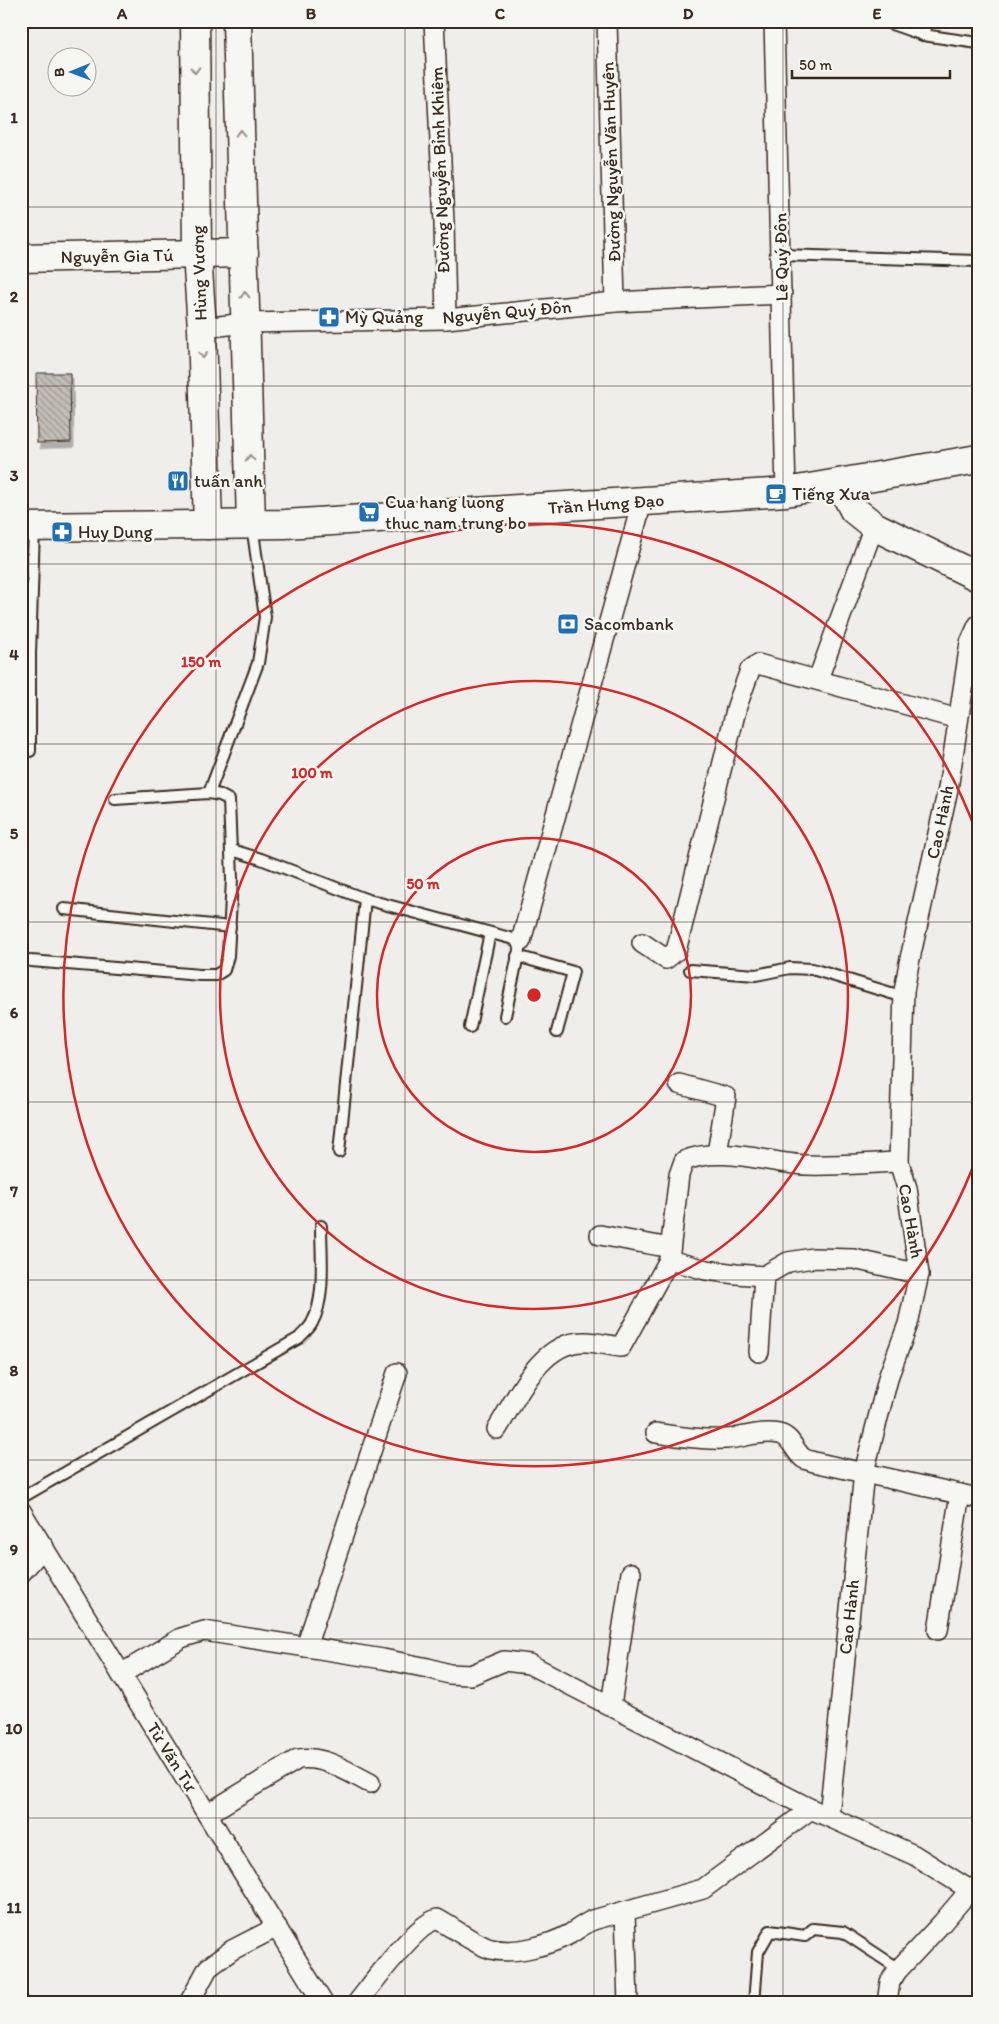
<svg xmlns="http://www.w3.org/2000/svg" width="999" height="2024" viewBox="0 0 999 2024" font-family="Itim,sans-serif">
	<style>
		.building { fill: url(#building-back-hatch); stroke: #3b2a1e; filter: url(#shadow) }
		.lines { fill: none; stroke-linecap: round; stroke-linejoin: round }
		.lane-casing { stroke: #3b2a1e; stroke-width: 14 }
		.street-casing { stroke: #3b2a1e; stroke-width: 22 }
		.secondary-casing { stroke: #3b2a1e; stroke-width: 31 }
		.primary-casing { stroke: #3b2a1e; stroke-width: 31 }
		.lane { stroke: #f6f6f2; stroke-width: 10 }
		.street { stroke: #f6f6f2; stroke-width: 19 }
		.secondary { stroke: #f6f6f2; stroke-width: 28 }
		.primary { stroke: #f6f6f2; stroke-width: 28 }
		.oneway { stroke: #989088 }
		.grid { fill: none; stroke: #3b2a1e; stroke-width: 1; stroke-opacity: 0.55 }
		.ring { fill: none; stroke: #d62828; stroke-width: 2.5 }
		.labels { text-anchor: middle; stroke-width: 5; stroke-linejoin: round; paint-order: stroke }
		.street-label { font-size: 18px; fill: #3b2a1e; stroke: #f6f6f2 }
		.poi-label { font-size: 18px; fill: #3b2a1e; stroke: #f6f6f2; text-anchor: start }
		.centre { fill: #d62828; stroke: #f6f6f2; stroke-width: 2.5 }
		.ring-label { font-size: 15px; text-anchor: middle; font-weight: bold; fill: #d62828; stroke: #f6f6f2; stroke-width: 5; stroke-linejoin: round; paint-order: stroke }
		.neatline { fill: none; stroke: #3b2a1e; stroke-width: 2 }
		.grid-label { font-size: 16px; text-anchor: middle; font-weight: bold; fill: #3b2a1e }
	</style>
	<defs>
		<pattern id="building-back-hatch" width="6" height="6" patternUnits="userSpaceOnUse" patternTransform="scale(1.25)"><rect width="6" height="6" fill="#c2bdb7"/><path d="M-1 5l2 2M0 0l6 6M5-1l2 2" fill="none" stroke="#9f9a94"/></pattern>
		<filter id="shadow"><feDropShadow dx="3" dy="5.5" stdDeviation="0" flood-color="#0004"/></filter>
	</defs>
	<rect width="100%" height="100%" fill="#efeeea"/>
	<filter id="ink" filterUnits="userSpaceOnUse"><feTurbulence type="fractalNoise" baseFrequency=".02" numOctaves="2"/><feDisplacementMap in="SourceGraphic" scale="10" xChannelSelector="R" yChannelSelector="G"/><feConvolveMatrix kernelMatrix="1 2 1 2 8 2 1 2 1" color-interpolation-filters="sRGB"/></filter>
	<g filter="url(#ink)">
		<path class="building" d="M36,373H70L71,442L37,443Z"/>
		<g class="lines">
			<g class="lane-casing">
				<g id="lane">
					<path d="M883,21L923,35L978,43"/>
					<path d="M923,35L927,21"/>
					<path d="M781,255L978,261"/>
					<path d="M30,751V654L34,528"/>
					<path d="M209,793L258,663L265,617L252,525"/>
					<path d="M232,850L261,859L365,899L521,941L505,1016"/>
					<path d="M64,909L230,927"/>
					<path d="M517,956L573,972L557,1032"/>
					<path d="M21,958L31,961L200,975H216L224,970L228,956L232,879L229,800L220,795L209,793L115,799"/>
					<path d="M690,970L756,975L790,968L812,969L904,997"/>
					<path d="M470,1027L490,933"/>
					<path d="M339,1152L365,899"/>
					<path d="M21,1498L299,1338C303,1333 309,1329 312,1323C326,1298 321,1255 321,1226"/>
					<path d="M21,2002L24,2003"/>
					<path d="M754,2003L758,1952L770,1931L805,1936L813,1929L843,1932L899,1969"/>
				</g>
			</g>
			<g class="street-casing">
				<g id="street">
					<path d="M434,21L444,222L446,319"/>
					<path d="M607,21L615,302"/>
					<path d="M774,21L786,492"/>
					<path d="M202,328L246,323L446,319L615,302L782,294"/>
					<path d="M818,679L874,526"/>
					<path d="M521,941L642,502"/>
					<path d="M642,943L666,959L676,951L737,706L750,670L758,664L958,719"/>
					<path d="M679,1084L726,1097L717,1154"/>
					<path d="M600,1235L670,1248"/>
					<path d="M669,1260L679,1175L684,1161C719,1145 768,1163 806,1165C837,1166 868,1163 899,1162"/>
					<path d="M759,1352L764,1276"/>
					<path d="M497,1429C517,1398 540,1342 583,1342C595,1341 609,1346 621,1347L669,1260L706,1270L736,1274L764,1276L788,1262L813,1258L854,1259L919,1274"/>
					<path d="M656,1433C680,1437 702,1440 726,1439C743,1438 761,1430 779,1434C791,1436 794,1451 803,1458C806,1460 811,1461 814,1462L978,1498"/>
					<path d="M21,1511L323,2003"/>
					<path d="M21,1543L44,1547L21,1573"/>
					<path d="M938,1630L960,1494"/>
					<path d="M306,1647L397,1373"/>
					<path d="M121,1674L181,1638L204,1631L383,1659L428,1668L449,1674L471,1675L504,1661L529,1664L811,1809L914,1855L970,1890"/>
					<path d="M611,1705L631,1573"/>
					<path d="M207,1814L298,1759C324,1755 348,1772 370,1783"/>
					<path d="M829,1816L864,1472L889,1375L908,1324L919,1274L907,1188L899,1162L904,991L909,963L948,789L970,643L978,625"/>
					<path d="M625,1911L628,2003"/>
					<path d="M189,2003L208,1968L232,1950L277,1927"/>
					<path d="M357,2003C373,1983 415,1925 437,1919C452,1927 476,1945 491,1949C514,1955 550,1945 570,1934C578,1929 584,1924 593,1920L703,1889L811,1809"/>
					<path d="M887,2003L890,1982L897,1971L942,1923L970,1890L978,1885"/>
				</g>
			</g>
			<g class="secondary-casing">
				<g id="secondary">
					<path d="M21,258L244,253"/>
					<path d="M840,483L854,510L874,526L978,577"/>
				</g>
			</g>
			<g class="primary-casing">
				<g id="primary">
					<path d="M195,21L197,254L202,328L208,525"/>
					<path d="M237,21L251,524"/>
					<path d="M21,527L285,524L786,492L978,459"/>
				</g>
			</g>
			<use href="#lane" class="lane"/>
			<use href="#street" class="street"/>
			<use href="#secondary" class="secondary"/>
			<use href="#primary" class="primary"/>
		</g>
		<defs><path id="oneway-chevron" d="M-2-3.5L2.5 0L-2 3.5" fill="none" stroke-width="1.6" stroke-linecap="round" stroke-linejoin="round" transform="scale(1.25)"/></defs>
		<g class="oneway">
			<use href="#oneway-chevron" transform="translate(195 70) rotate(89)"/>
			<use href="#oneway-chevron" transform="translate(240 133) rotate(-92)"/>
			<use href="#oneway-chevron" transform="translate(245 295) rotate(-92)"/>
			<use href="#oneway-chevron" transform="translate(203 355) rotate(88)"/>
			<use href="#oneway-chevron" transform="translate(250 458) rotate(-92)"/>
		</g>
	</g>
	<path class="grid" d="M216,21V2003M405,21V2003M594,21V2003M783,21V2003M21,207H978M21,386H978M21,564H978M21,744H978M21,922H978M21,1102H978M21,1280H978M21,1460H978M21,1639H978M21,1818H978"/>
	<g class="ring">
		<circle cx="534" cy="995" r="157"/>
		<circle cx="534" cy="995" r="314"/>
		<path d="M977 1156A471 471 0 1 1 977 834"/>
	</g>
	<defs>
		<g id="pharmacy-square" transform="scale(1.125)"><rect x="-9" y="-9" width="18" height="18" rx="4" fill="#1f6fb2" stroke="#f6f6f2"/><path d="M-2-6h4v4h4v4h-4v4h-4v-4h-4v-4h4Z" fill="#fff"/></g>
		<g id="restaurant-square" transform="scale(1.125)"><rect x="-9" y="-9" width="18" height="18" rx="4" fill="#1f6fb2" stroke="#f6f6f2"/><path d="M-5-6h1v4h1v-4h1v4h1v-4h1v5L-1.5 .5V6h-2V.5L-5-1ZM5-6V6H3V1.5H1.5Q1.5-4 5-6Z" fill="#fff"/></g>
		<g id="cafe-square" transform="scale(1.125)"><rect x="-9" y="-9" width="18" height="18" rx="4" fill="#1f6fb2" stroke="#f6f6f2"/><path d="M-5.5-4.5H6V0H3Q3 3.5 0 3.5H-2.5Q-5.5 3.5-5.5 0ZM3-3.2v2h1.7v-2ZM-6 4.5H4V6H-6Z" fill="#fff"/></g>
		<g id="supermarket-square" transform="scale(1.125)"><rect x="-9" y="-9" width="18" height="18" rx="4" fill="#1f6fb2" stroke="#f6f6f2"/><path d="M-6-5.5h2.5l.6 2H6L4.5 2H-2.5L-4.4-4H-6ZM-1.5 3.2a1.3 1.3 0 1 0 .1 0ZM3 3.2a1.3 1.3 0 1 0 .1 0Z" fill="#fff"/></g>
		<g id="bank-square" transform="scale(1.125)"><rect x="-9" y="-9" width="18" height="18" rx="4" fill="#1f6fb2" stroke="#f6f6f2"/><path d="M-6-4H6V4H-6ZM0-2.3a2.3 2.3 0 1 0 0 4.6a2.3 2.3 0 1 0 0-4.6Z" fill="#fff"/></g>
	</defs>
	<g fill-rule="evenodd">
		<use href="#pharmacy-square" x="329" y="317"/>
		<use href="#restaurant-square" x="178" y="481"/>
		<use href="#cafe-square" x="776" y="494"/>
		<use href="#supermarket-square" x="369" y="512"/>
		<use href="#pharmacy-square" x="62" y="532"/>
		<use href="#bank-square" x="568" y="624"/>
	</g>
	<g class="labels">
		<g class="street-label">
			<text transform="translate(611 162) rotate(-92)" y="6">Đường Nguyễn Văn Huyên</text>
			<text transform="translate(440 170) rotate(-92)" y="6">Đường Nguyễn Bỉnh Khiêm</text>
			<text transform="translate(117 256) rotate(-1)" y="6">Nguyễn Gia Tú</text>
			<text transform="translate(781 257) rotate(-91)" y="6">Lê Quý Đôn</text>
			<text transform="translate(199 273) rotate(-92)" y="6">Hùng Vương</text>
			<text transform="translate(507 312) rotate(-5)" y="6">Nguyễn Quý Đôn</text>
			<text transform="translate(606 504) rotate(-4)" y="6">Trần Hưng Đạo</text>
			<text transform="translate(940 822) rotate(-78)" y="6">Cao Hành</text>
			<text transform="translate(911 1221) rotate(80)" y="6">Cao Hành</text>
			<text transform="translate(849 1617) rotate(-84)" y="6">Cao Hành</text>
			<text transform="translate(172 1757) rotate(58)" y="6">Từ Văn Tư</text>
		</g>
		<g class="poi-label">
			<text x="345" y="323">Mỳ Quảng</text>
			<text x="194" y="487">tuấn anh</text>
			<text x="792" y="500">Tiếng Xưa</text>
			<text x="385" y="508">Cua hang luong<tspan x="385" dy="21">thuc nam trung bo</tspan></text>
			<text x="78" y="538">Huy Dung</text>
			<text x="584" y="630">Sacombank</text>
		</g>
	</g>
	<circle cx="534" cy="995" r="8" class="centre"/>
	<g class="ring-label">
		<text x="201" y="667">150 m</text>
		<text x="312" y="778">100 m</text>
		<text x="423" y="889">50 m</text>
	</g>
	<rect width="999" height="2024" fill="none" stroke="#f6f6f2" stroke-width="55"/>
	<g transform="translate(72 72) rotate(269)"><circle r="24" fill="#f6f6f2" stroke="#aba49d"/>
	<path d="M0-4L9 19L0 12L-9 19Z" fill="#1f6fb2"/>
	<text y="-8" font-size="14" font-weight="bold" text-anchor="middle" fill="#3b2a1e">B</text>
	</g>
	<path d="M792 70v8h158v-8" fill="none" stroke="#3b2a1e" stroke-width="2.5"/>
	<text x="799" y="70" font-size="15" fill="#3b2a1e" stroke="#f6f6f2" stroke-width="4" paint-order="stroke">50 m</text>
	<rect x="28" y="28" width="944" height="1968" class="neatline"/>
	<g class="grid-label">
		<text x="122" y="19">A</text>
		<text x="311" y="19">B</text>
		<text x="500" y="19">C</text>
		<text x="688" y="19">D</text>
		<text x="877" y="19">E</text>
		<text x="14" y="123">1</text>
		<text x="14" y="302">2</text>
		<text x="14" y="481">3</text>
		<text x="14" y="660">4</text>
		<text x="14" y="839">5</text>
		<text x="14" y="1018">6</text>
		<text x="14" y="1197">7</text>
		<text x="14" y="1376">8</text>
		<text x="14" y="1555">9</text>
		<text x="14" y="1734">10</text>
		<text x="14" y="1913">11</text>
	</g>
</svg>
